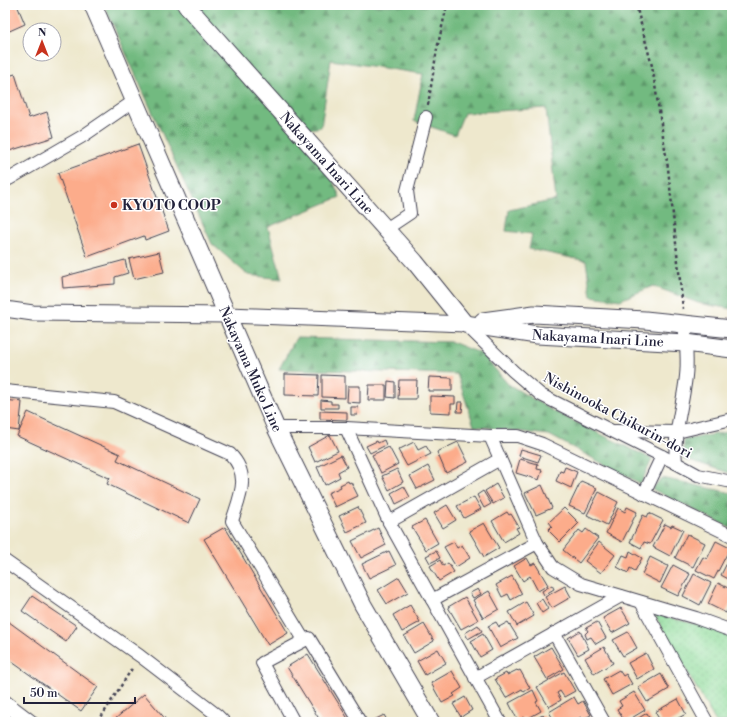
<svg xmlns="http://www.w3.org/2000/svg" width="737" height="727" viewBox="0 0 737 727" font-family="'Libre Bodoni',serif">
	<style>
		.grass { fill: url(#grass-dots); stroke: #587e6a }
		.forest { fill: url(#forest-firs); stroke: #4a6e5e }
		.building { fill: #fcac8b }
		.lines { fill: none; stroke-linecap: round; stroke-linejoin: round }
		.minor-casing { stroke: #414051; stroke-width: 14 }
		.tertiary-casing { stroke: #414051; stroke-width: 17 }
		.secondary-casing { stroke: #414051; stroke-width: 19 }
		.path { stroke: #414051; stroke-width: 2.5; stroke-dasharray: 3 3; stroke-linecap: butt }
		.minor { stroke: #fff; stroke-width: 12 }
		.tertiary { stroke: #fff; stroke-width: 15 }
		.secondary { stroke: #fff; stroke-width: 17 }
		.poi-dot { fill: #c8321e; stroke: #fff; stroke-width: 1.5 }
		.labels { text-anchor: middle; stroke-width: 3; stroke-linejoin: round; paint-order: stroke }
		.street-label { font-size: 14px; fill: #22223b; stroke: #fff }
		.poi-label { font-size: 14px; font-weight: bold; fill: #22223b; stroke: #fff; text-anchor: start }
	</style>
	<defs>
		<pattern id="grass-dots" width="8" height="8" patternUnits="userSpaceOnUse"><rect width="8" height="8" fill="#8dda98"/><path d="M2 2h.1M6 6h.1" fill="none" stroke="#79bb84" stroke-width="1.8" stroke-linecap="round"/></pattern>
		<pattern id="forest-firs" width="22" height="20" patternUnits="userSpaceOnUse"><rect width="22" height="20" fill="#72ba80"/><path d="M5 1l3.5 6h-7zM16 11l3.5 6h-7z" fill="#5d976a"/></pattern>
	</defs>
	<rect width="100%" height="100%" fill="#fff"/>
	<filter id="ink" filterUnits="userSpaceOnUse"><feTurbulence type="fractalNoise" baseFrequency=".025" numOctaves="2"/><feDisplacementMap in="SourceGraphic" scale="8" xChannelSelector="R" yChannelSelector="G"/><feConvolveMatrix kernelMatrix="1 2 1 2 8 2 1 2 1" color-interpolation-filters="sRGB"/></filter>
	<filter id="wash" filterUnits="userSpaceOnUse"><feTurbulence type="fractalNoise" baseFrequency=".012" numOctaves="4" result="noise"/><feDisplacementMap in="SourceGraphic" scale="16" xChannelSelector="R" yChannelSelector="G"/><feGaussianBlur stdDeviation="0.9" result="paint"/><feColorMatrix in="noise" values="0 0 0 0 0 0 0 0 0 0 0 0 0 0 0 0 0 1.4 0 .05"/><feComposite in="paint" operator="in"/></filter>
	<g filter="url(#wash)">
		<rect width="100%" height="100%" fill="#eee8cd"/>
		<path class="grass" d="M654,614L732,633V720L728,722H716Z"/>
		<g class="forest">
			<path d="M104,5H732V309L698,303L653,286L620,300L591,296L586,261L529,249L532,234L506,231L509,210L556,200L546,108L464,113L455,135L414,121L423,74L331,60L321,127L295,132L329,172L340,197L268,227L282,279L248,275L212,244Z"/>
			<path d="M296,338L452,342L482,354L508,384L553,411L652,459L641,484L549,435L474,426L457,374L279,369Z"/>
			<path d="M732,431V474L683,458L684,440Z"/>
			<path d="M662,478L732,493V529L652,489Z"/>
		</g>
		<g id="blocks">
			<g class="building">
				<path d="M5,5H17L25,24L5,33Z"/>
				<path d="M15,74L29,118L47,112L54,137L9,151L6,143L10,142L5,127V77Z"/>
				<path d="M138,144L169,231L145,240L144,236L87,257L58,173Z"/>
				<path d="M159,252L164,272L134,279L129,259Z"/>
				<path d="M125,260L128,273L115,277V284L63,288L62,277Z"/>
				<path d="M285,374L319,375L318,396L285,395Z"/>
				<path d="M322,375L345,376V398L322,397Z"/>
				<path d="M429,377L452,378V391H428Z"/>
				<path d="M399,380H417L416,399H398Z"/>
				<path d="M388,381L395,382V398L387,397Z"/>
				<path d="M369,385H386V400H368Z"/>
				<path d="M348,386H360V403L347,402Z"/>
				<path d="M430,396L455,397V404H451V413L430,412Z"/>
				<path d="M5,400L22,402L19,431L5,429Z"/>
				<path d="M321,400L331,401V404H338V408H321Z"/>
				<path d="M458,402H463L462,412H457Z"/>
				<path d="M351,407H358L357,415H351Z"/>
				<path d="M320,411L347,412V420L320,419Z"/>
				<path d="M28,412L120,454L117,460L200,499L189,523L107,484L110,477L109,478L17,436Z"/>
				<path d="M330,435L338,451L315,462L308,447Z"/>
				<path d="M384,440L386,445L370,453L366,446L377,441L378,443Z"/>
				<path d="M414,442L418,450L426,446L431,454L407,466L398,450Z"/>
				<path d="M458,442L468,462L446,473L437,452Z"/>
				<path d="M389,447L398,464L381,473L372,455Z"/>
				<path d="M521,449L541,455L538,462L519,456Z"/>
				<path d="M341,455L347,467L338,472L340,477L325,485L317,467Z"/>
				<path d="M520,459L538,464L537,469L542,470L539,480L516,473Z"/>
				<path d="M428,466L435,480L417,489L410,476Z"/>
				<path d="M565,467L577,472L571,488L556,481L560,471L563,472Z"/>
				<path d="M397,469L403,482L389,490L382,476Z"/>
				<path d="M348,481L349,483L351,482L358,496L335,507L328,493L341,487L340,485Z"/>
				<path d="M581,481L597,488L585,513L569,506Z"/>
				<path d="M496,484L504,498L493,504L485,491Z"/>
				<path d="M542,485L552,508L536,515L525,493Z"/>
				<path d="M404,486L410,497L396,504L391,493Z"/>
				<path d="M483,491L491,504L484,508L477,495Z"/>
				<path d="M599,492L618,502L607,525L587,515Z"/>
				<path d="M474,497L481,509L464,518L457,506Z"/>
				<path d="M447,505L456,520L443,528L434,513Z"/>
				<path d="M358,507L366,523L347,532L339,516Z"/>
				<path d="M627,507L637,512L622,542L606,533L618,508L625,512Z"/>
				<path d="M564,508L579,523L560,542L548,530L552,526L549,522Z"/>
				<path d="M507,512L509,515L511,514L519,527L516,528L519,533L504,542L492,521Z"/>
				<path d="M649,513L663,520L650,544L644,542L641,548L630,542L643,515L647,517Z"/>
				<path d="M425,520L438,543L426,550L412,527Z"/>
				<path d="M484,523L499,548L484,557L469,531Z"/>
				<path d="M665,524L671,527L672,525L683,530L670,556L653,547Z"/>
				<path d="M225,527L288,633L268,645L204,539Z"/>
				<path d="M378,528L386,545L361,558L352,541Z"/>
				<path d="M586,529L598,538L579,563L563,550L579,530L583,533Z"/>
				<path d="M687,534L705,543L693,567L675,558Z"/>
				<path d="M716,541L730,548L714,579L696,570L703,557L707,559Z"/>
				<path d="M454,542L457,548L462,545L470,558L456,567L444,547Z"/>
				<path d="M599,542L615,555L601,573L585,561Z"/>
				<path d="M389,551L396,565L369,578L362,564Z"/>
				<path d="M436,551L440,558L430,563L426,556Z"/>
				<path d="M630,551L642,558L635,571L630,568L628,573L617,567L623,555L628,557Z"/>
				<path d="M650,557L668,566L660,583L642,574Z"/>
				<path d="M730,557L732,558V581L721,575Z"/>
				<path d="M527,558L531,565L535,563L548,585L538,591L530,576L523,581L514,566Z"/>
				<path d="M440,560L443,566L448,563L454,572L439,581L430,566Z"/>
				<path d="M673,565L690,574L678,596L661,588Z"/>
				<path d="M694,574L711,583L700,605L683,596Z"/>
				<path d="M512,576L522,594L511,600L508,594L502,597L496,585Z"/>
				<path d="M399,577L408,592L387,604L378,590Z"/>
				<path d="M718,583L732,590V601L726,613L708,604Z"/>
				<path d="M552,585L554,589L544,595L542,591Z"/>
				<path d="M565,586L571,597L552,608L545,597Z"/>
				<path d="M478,589L481,594L473,598L470,593Z"/>
				<path d="M489,591L499,609L483,618L473,600Z"/>
				<path d="M32,596L77,626L66,642L22,611Z"/>
				<path d="M465,597L478,620L461,629L448,607Z"/>
				<path d="M542,599L548,609L542,613L536,603Z"/>
				<path d="M526,602L534,616L517,626L509,612Z"/>
				<path d="M410,605L420,622L402,632L393,615Z"/>
				<path d="M621,608L630,623L612,633L603,618Z"/>
				<path d="M5,619L98,687L81,711L5,657Z"/>
				<path d="M496,622L499,627L508,622L518,638L500,648L488,626Z"/>
				<path d="M597,622L606,638L596,644L591,637L587,639L585,634L588,631L586,628Z"/>
				<path d="M424,624L434,641L414,653L404,636Z"/>
				<path d="M478,625L482,631L468,639L465,633Z"/>
				<path d="M580,631L589,649L578,655L568,638Z"/>
				<path d="M628,632L637,648L623,656L613,640Z"/>
				<path d="M483,634L492,650L480,657L471,641Z"/>
				<path d="M551,647L564,669L547,679L534,657Z"/>
				<path d="M604,647L613,663L594,674L585,658Z"/>
				<path d="M438,649L446,663L425,675L417,661Z"/>
				<path d="M646,653L654,669L637,679L628,663Z"/>
				<path d="M308,654L350,722H321L287,667Z"/>
				<path d="M517,670L518,671L520,670L530,688L524,692L522,689L506,698L495,679L506,673L507,675Z"/>
				<path d="M619,670L623,676L626,674L632,684L612,695L603,679Z"/>
				<path d="M452,671L462,688L453,694L455,696L442,703L431,683Z"/>
				<path d="M564,672L575,691L564,697L560,691L557,693L561,700L549,707L537,687Z"/>
				<path d="M661,674L669,689L647,702L638,687Z"/>
				<path d="M533,690L538,701L536,702L541,711L525,720L524,717L518,721L509,703Z"/>
				<path d="M634,692L645,710L625,722L617,709L622,706L619,701Z"/>
				<path d="M144,694L168,722H116L114,720Z"/>
				<path d="M465,697L472,710L461,717L453,704Z"/>
				<path d="M574,697L578,704L583,701L591,715L583,719L581,717L572,722L571,720L567,722H555L549,712Z"/>
				<path d="M678,699L686,714L671,722H661L655,712Z"/>
				<path d="M647,713L652,722H632Z"/>
				<path d="M384,715L388,722H375L374,720Z"/>
				<path d="M543,715L547,722H529Z"/>
			</g>
		</g>
	</g>
	<g filter="url(#ink)">
		<use href="#blocks" fill-opacity="0" stroke="#414051" stroke-width="1"/>
		<g class="lines">
			<g class="minor-casing">
				<g id="minor">
					<path d="M5,180L9,179L83,136L134,101"/>
					<path d="M386,229L410,213L407,191L426,117"/>
					<path d="M465,324L513,371L541,395L612,431L676,463L698,475L732,482"/>
					<path d="M5,391L114,402L230,454C251,475 240,496 232,521L304,640"/>
					<path d="M276,428H346L490,436H518L542,444L732,536"/>
					<path d="M346,428L389,522L500,722"/>
					<path d="M615,431L677,432L732,419"/>
					<path d="M490,436L537,543L553,567L581,584L696,618L732,631"/>
					<path d="M676,463C673,432 683,406 686,376C688,359 686,341 684,324"/>
					<path d="M644,494L662,456"/>
					<path d="M389,522L500,459"/>
					<path d="M5,561L140,656L217,715L224,722"/>
					<path d="M432,600L537,543"/>
					<path d="M641,602L707,722"/>
					<path d="M554,633L604,722"/>
					<path d="M475,678L621,596"/>
					<path d="M294,722L262,663L309,638L360,722"/>
				</g>
			</g>
			<g class="tertiary-casing">
				<g id="tertiary">
					<path d="M5,309L33,313L228,315L465,324"/>
					<path d="M5,703L30,722"/>
				</g>
			</g>
			<g class="secondary-casing">
				<g id="secondary">
					<path d="M93,5L276,428L363,605L431,722"/>
					<path d="M186,5L415,262L465,324L537,335L686,343L732,349"/>
					<path d="M483,321L534,314L645,320L732,329"/>
				</g>
			</g>
			<g class="path">
				<path d="M636,5L652,66L668,168L683,309"/>
				<path d="M428,105L437,49L447,5"/>
				<path d="M98,722L133,667"/>
			</g>
			<use href="#minor" class="minor"/>
			<use href="#tertiary" class="tertiary"/>
			<use href="#secondary" class="secondary"/>
		</g>
	</g>
	<circle class="poi-dot" cx="114" cy="205" r="4"/>
	<g class="labels">
		<g class="street-label">
			<text transform="translate(327 163) rotate(48)" y="5">Nakayama Inari Line</text>
			<text transform="translate(598 338) rotate(3)" y="5">Nakayama Inari Line</text>
			<text transform="translate(251 369) rotate(66)" y="5">Nakayama Muko Line</text>
			<text transform="translate(618 415) rotate(28)" y="5">Nishinooka Chikurin-dori</text>
		</g>
		<g class="poi-label">
			<text x="122" y="210">KYOTO COOP</text>
		</g>
	</g>
	<rect width="737" height="727" fill="none" stroke="#fff" stroke-width="20"/>
	<g transform="translate(42 42)"><circle r="19" fill="#ffffff" stroke="#a7a7b1"/>
	<path d="M0-3L7 15L0 10L-7 15Z" fill="#c8321e"/>
	<text y="-6" font-size="11" font-weight="bold" text-anchor="middle" fill="#22223b">N</text>
	</g>
	<path d="M24 697v6h111v-6" fill="none" stroke="#22223b" stroke-width="2"/>
	<text x="30" y="697" font-size="12" fill="#22223b" stroke="#ffffff" stroke-width="3" paint-order="stroke">50 m</text>
</svg>
